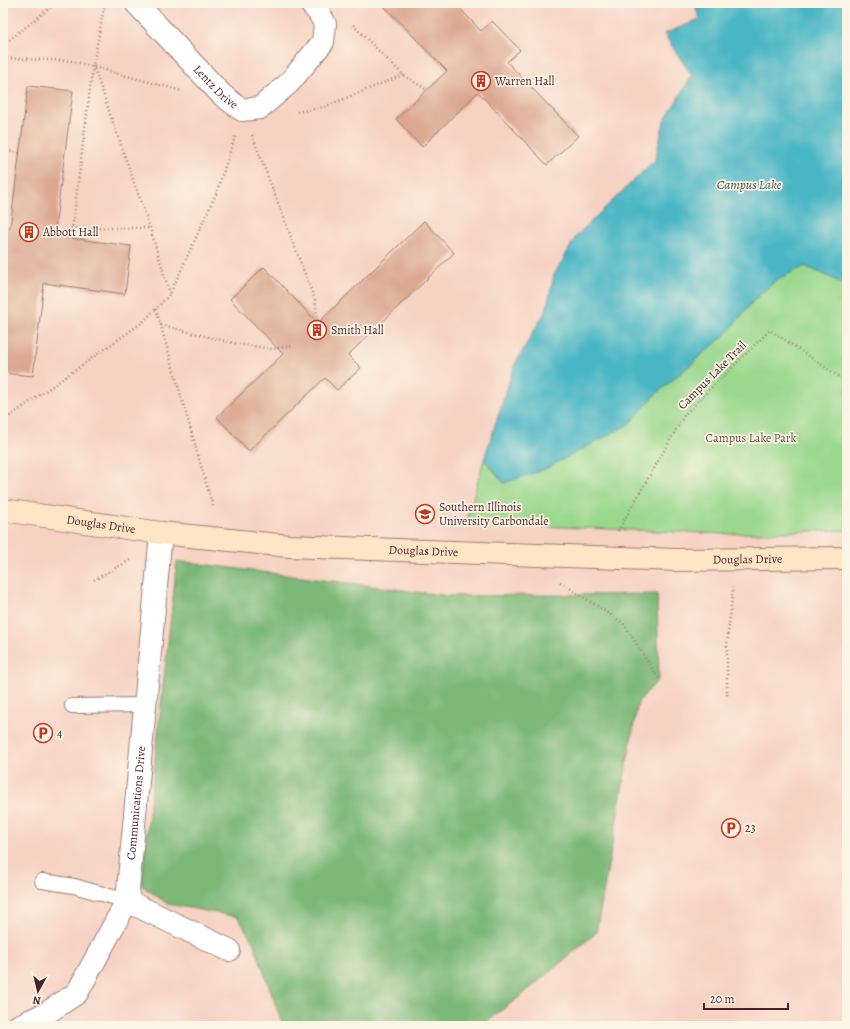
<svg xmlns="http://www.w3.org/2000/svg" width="850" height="1029" viewBox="0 0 850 1029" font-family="Alegreya,serif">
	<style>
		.built { fill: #f6d2c3 }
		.green { fill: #9ad88d; stroke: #727c5c }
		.forest { fill: #7bb878; stroke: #626c52 }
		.water { fill: #49b6c5; stroke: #4a6a78 }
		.building { fill: #dba790 }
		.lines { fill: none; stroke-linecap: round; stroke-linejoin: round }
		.lane-casing { stroke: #997e72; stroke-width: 16 }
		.street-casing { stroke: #997e72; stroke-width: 24 }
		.secondary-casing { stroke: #997e72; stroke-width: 24 }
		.path { stroke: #997e72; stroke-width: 2.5; stroke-dasharray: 1 3; stroke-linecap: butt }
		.lane { stroke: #fff; stroke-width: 14 }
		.street { stroke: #fff; stroke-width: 22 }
		.secondary { stroke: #fee5c5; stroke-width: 22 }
		.labels { text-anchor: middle; stroke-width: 3.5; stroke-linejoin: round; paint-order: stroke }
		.poi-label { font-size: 12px; fill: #4a1f2b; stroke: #fcf5e5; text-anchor: start }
		.street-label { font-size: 12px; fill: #4a1f2b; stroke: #fcf5e5 }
		.park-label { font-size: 12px; fill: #625648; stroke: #fcf5e5 }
		.water-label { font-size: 13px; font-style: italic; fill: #4a5461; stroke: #fcf5e5 }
	</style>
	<rect width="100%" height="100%" fill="#fcf5e5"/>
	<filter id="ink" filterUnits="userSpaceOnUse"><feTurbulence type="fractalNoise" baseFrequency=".025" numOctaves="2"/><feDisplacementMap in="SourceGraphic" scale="8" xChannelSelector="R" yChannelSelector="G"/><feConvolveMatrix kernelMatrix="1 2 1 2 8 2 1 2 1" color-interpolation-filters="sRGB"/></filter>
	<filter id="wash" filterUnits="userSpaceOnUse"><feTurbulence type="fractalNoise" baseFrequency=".012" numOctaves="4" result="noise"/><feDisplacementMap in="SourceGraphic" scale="16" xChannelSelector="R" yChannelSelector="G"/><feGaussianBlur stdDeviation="0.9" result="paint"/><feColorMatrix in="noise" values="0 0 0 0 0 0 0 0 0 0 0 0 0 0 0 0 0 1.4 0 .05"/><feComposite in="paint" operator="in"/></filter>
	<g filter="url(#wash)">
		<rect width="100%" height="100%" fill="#e8deb9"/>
		<rect class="built" x="3" y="3" width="844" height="1023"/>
		<path class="green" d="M805,266L836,280L847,288V530L726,534L466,523L484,459L504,483L629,424L656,394L726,334L753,301L776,280Z"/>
		<path class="forest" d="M177,561L449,596L657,594L659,679L638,702L596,933L522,995L480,1026H283L254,944L238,917L168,904L141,885Z"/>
		<path class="water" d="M694,3H847V288L836,280L805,266L776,280L753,301L726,334L656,394L629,424L545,469L504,483L484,459L515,364L546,310L554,275L577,235L655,160L664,121L692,76L664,34L700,19Z"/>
		<g id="blocks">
			<g class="building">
				<path d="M381,3H455L481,31L492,21L520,50L507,62L578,136L547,165L478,92L422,147L396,119L447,71Z"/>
				<path d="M28,86L73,91L54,236L131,246L125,294L44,283L33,376L3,373V227L10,228Z"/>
				<path d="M424,221L454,253L348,355L361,368L337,390L325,378L249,451L217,417L283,354L230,299L264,267L318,323Z"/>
			</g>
		</g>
	</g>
	<g filter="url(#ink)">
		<use href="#blocks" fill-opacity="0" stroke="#997e72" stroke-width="1"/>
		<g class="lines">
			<g class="lane-casing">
				<g id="lane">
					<path d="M72,706L145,705"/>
					<path d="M42,881L74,886L127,901"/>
				</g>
			</g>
			<g class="street-casing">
				<g id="street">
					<path id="s1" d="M136,3L222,95L242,110L260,108L289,83L323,42L325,24L319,13L310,3"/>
					<path d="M127,901L229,950"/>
					<path id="s2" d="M18,1026L45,1014L77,993L127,901L161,533"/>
				</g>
			</g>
			<g class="secondary-casing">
				<g id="secondary">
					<path id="s3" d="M3,510L161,533L289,546L677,560L847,558"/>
				</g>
			</g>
			<g class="path">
				<path d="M353,25L403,75L427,90"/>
				<path d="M3,45L56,3"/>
				<path d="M3,58L72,61L182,91"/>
				<path d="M93,65L150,228L170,294"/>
				<path d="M297,112L324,107L403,75"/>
				<path d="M252,135L315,300L318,323"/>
				<path d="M3,137L7,151"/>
				<path d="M3,153L7,151L20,153"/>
				<path d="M71,228H150"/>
				<path d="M71,238L93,65L105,3"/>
				<path d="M156,309L213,507"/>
				<path d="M161,325L233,343L272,349L291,346"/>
				<path d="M3,421L143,322L170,294L216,194L236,134"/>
				<path d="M618,531L685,414L770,330L847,382"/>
				<path d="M94,580L132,559"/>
				<path d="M560,582L623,623L659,679"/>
				<path d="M727,695V645L733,587"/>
			</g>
			<use href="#lane" class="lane"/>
			<use href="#street" class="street"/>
			<use href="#secondary" class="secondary"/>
		</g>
	</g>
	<defs>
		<g id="building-ring" transform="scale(1)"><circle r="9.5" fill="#fcf5e5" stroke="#c8321e" stroke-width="1.5"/><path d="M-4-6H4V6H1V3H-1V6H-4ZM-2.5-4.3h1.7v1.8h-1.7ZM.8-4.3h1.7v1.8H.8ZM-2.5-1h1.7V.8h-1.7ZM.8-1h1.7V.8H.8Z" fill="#c8321e"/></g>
		<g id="university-ring" transform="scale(1)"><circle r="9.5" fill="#fcf5e5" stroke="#c8321e" stroke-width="1.5"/><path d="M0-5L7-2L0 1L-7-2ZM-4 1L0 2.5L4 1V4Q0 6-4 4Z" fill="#c8321e"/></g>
		<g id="parking-ring" transform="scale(1)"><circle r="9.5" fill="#fcf5e5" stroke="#c8321e" stroke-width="1.5"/><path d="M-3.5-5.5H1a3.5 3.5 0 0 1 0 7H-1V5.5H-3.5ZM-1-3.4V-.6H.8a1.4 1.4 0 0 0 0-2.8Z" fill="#c8321e"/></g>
	</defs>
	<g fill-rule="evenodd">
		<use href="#building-ring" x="481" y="81"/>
		<use href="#building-ring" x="29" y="232"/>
		<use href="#building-ring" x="317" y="330"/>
		<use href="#university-ring" x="425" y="514"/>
		<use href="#parking-ring" x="43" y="733"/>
		<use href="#parking-ring" x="731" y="828"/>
	</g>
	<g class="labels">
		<g class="poi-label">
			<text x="495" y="85">Warren Hall</text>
			<text x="43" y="236">Abbott Hall</text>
			<text x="331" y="334">Smith Hall</text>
			<text x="439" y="511">Southern Illinois<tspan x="439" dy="14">University Carbondale</tspan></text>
			<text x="57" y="737">4</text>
			<text x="745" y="832">23</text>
		</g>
		<g class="street-label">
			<text dy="4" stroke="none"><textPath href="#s1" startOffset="116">Lentz Drive</textPath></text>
			<text transform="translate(712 375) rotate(-45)" y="4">Campus Lake Trail</text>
			<text dy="4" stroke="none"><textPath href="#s3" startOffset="99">Douglas Drive</textPath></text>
			<text dy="4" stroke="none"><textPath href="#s3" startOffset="423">Douglas Drive</textPath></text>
			<text dy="4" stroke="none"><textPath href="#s3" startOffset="747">Douglas Drive</textPath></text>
			<text dy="4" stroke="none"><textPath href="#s2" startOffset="271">Communications Drive</textPath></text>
		</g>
		<g class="park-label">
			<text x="751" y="442">Campus Lake Park</text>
		</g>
		<g class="water-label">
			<text x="749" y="189">Campus Lake</text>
		</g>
	</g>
	<rect width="850" height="1029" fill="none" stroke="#fcf5e5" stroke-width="16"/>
	<g transform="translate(38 991) rotate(188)" stroke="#fcf5e5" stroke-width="3" paint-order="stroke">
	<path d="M0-3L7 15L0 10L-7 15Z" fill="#4a1f2b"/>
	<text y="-6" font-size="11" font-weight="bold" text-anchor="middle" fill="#4a1f2b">N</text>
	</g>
	<path d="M704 1003v6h84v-6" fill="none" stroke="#4a1f2b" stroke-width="2"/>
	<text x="710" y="1003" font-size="12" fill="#4a1f2b" stroke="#fcf5e5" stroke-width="3" paint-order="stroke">20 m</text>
</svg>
